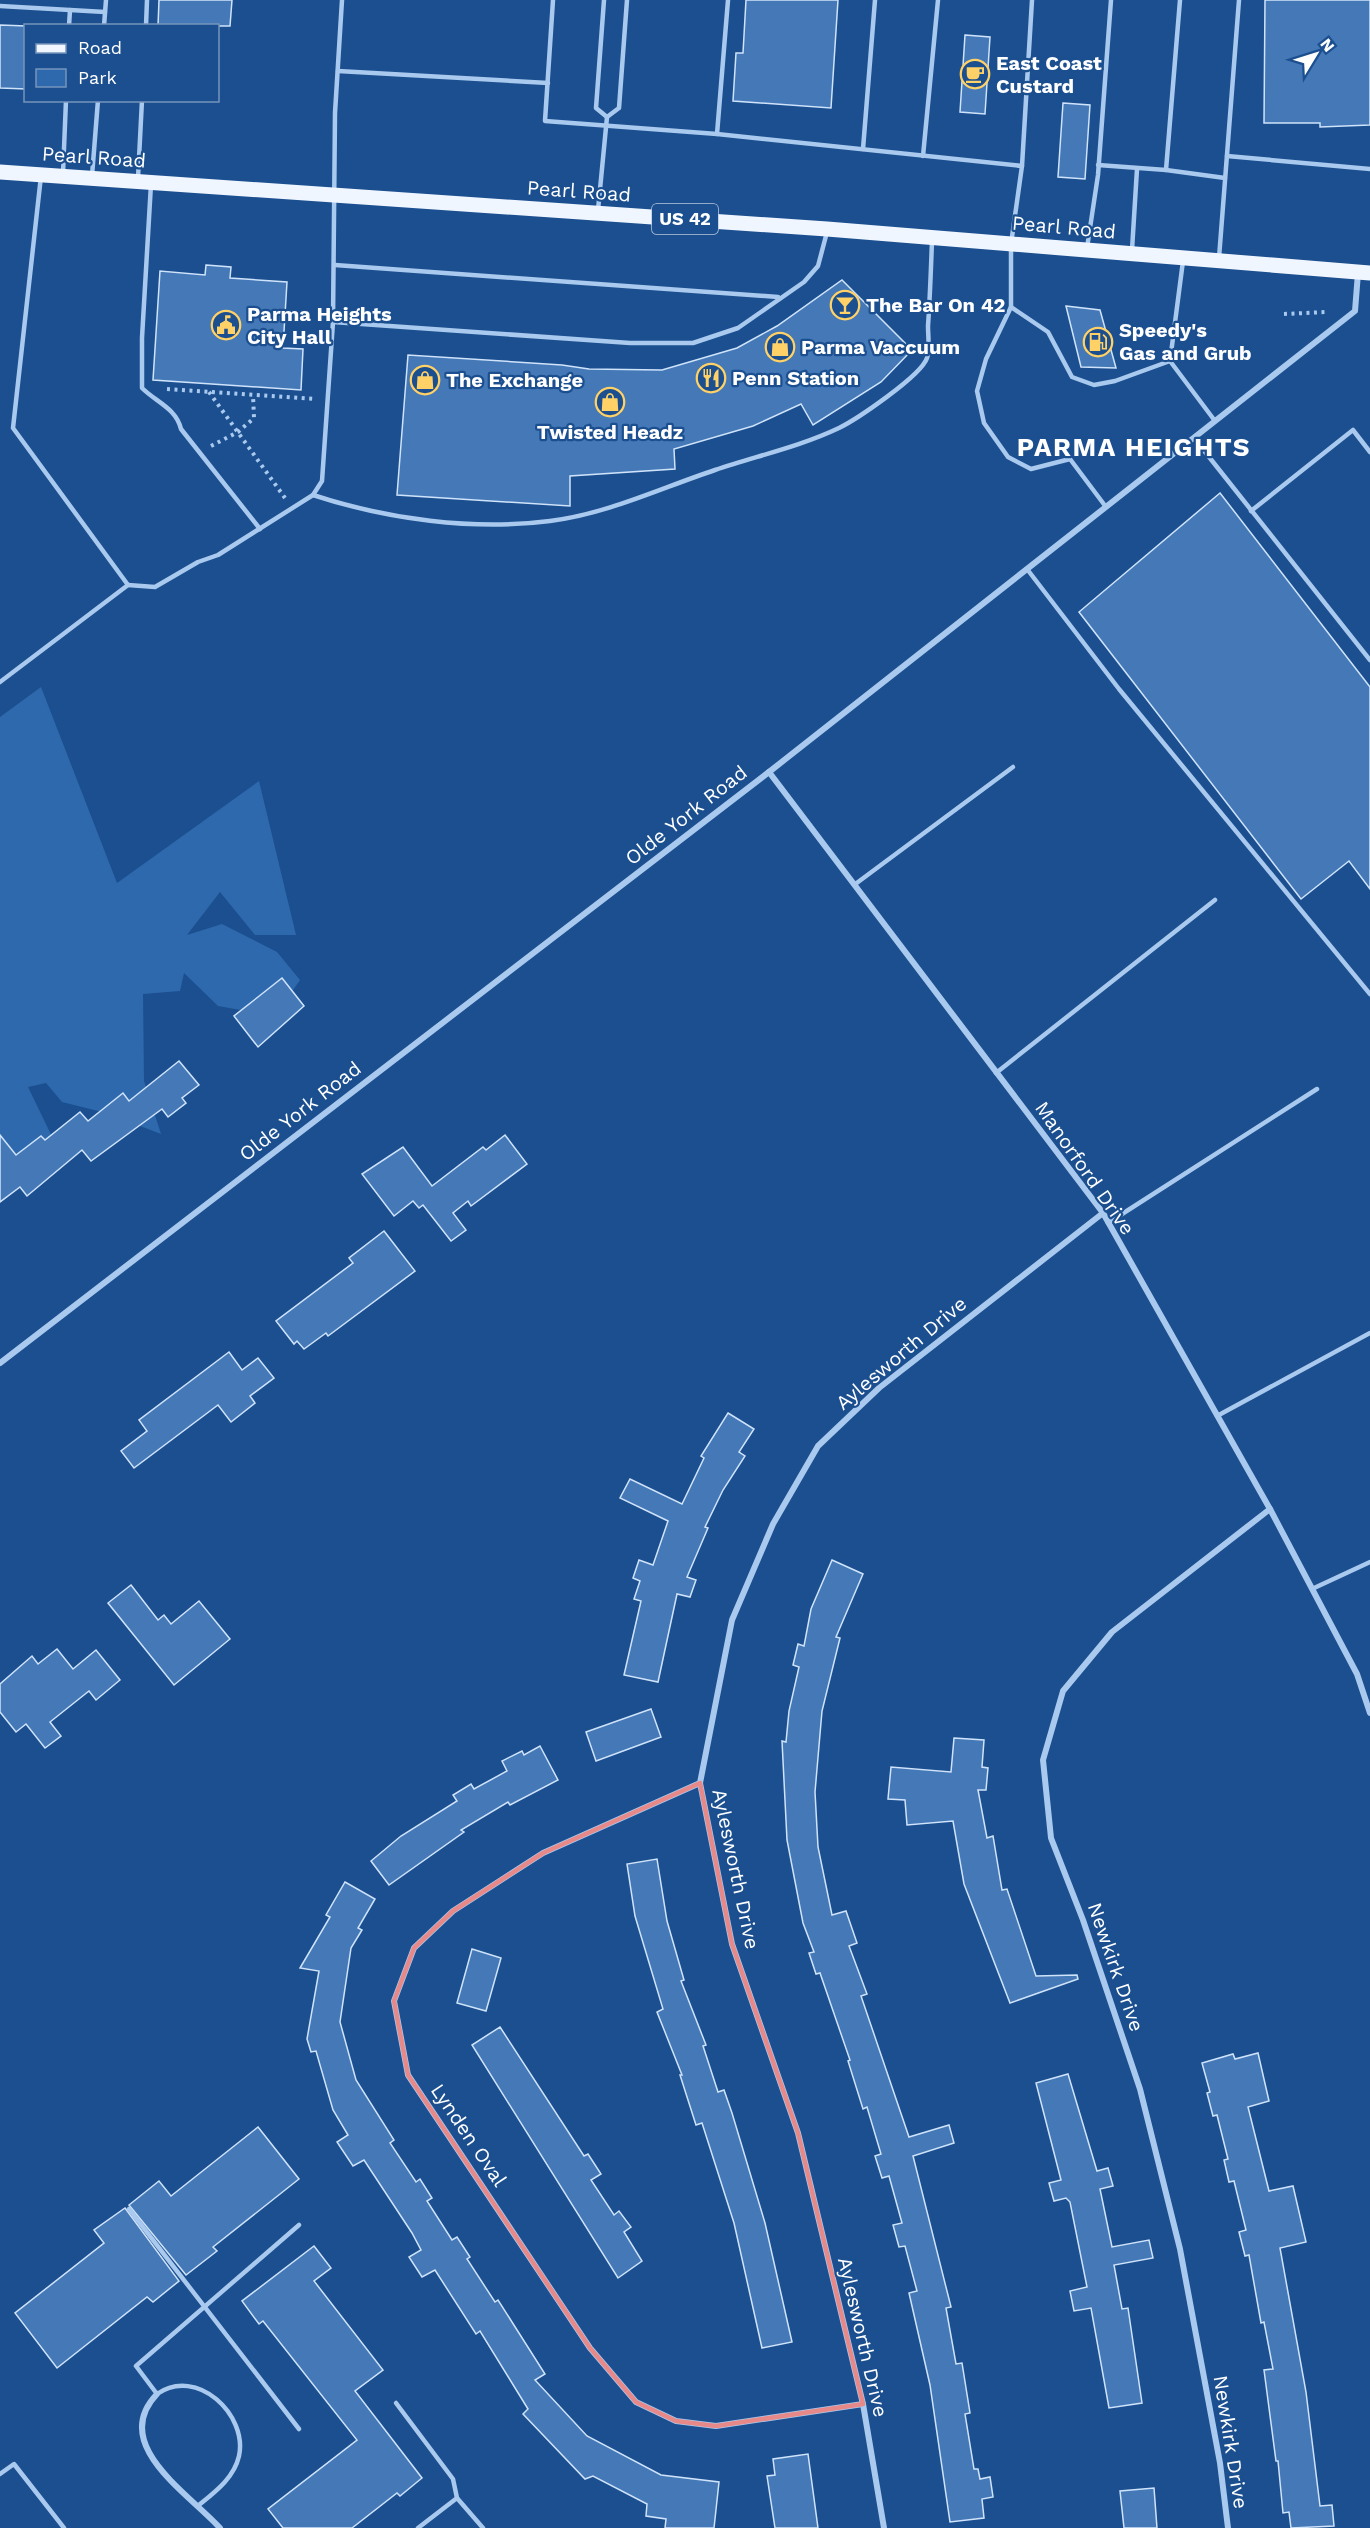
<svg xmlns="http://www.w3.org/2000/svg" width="1370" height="2528" viewBox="0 0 1370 2528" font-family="'Work Sans',sans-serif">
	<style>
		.green { fill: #2e69ad }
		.building { fill: #4478b7; stroke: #cfe3fa; stroke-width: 1.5 }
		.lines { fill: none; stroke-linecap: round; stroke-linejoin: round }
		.path { stroke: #a9c9ee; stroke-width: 4; stroke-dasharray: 3 4.5; stroke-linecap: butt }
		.service { stroke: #a9c9ee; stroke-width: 4.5 }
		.minor { stroke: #a9c9ee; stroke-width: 6 }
		.primary { stroke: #f0f6ff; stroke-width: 15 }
		.marked { fill: none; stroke: #e88989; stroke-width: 4.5; stroke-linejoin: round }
		.labels { text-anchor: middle; stroke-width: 4.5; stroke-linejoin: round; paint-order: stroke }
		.shield { fill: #1b4f8f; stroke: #bbcadd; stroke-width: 1.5 }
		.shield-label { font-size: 18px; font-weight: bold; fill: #fff }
		.poi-label { font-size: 20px; font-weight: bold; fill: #fff; stroke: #1b4f8f; text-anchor: start }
		.street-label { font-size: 20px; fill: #fff; stroke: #1b4f8f }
		.district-label { font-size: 26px; font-weight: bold; letter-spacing: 1.5px; fill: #fff; stroke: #1b4f8f }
	</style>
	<rect width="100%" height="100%" fill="#1b4f8f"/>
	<path class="green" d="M41,687L117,883L259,781L296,935H255L220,892L187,935L222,924L277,952L300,980L275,1016L218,1006L184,973L180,991L143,994L144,1081L161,1134L106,1113L62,1102L46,1083L28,1087L58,1149L54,1152L41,1136L16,1155L0,1151V717Z"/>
	<g class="building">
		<path d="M159,0H232L230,26H158Z"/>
		<path d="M746,0H838L831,108L733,101L736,53H743Z"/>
		<path d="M1265,0H1370V125L1320,127V123H1264Z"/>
		<path d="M0,25L26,26V89L0,88Z"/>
		<path d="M965,35L990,37L985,114L960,112Z"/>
		<path d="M1063,103L1090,105L1085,179L1058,177Z"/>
		<path d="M206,265L231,267L230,278L287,282L283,348L303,349L301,390L153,380L160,271L205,275Z"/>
		<path d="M842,280L912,350L881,382L813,425L801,404L753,426L674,449L675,469L570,476V506L397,495L408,355L562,365L589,369L662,370L737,348L777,326Z"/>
		<path d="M1066,306L1100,310L1116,368L1081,367Z"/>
		<path d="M1220,493L1370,687V889L1349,861L1301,899L1079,612Z"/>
		<path d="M282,978L304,1006L258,1047L234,1016Z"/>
		<path d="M179,1061L199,1085L182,1098L186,1103L168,1117L162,1109L91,1161L82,1150L27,1196L20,1187L0,1202V1135L16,1155L41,1136L45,1140L80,1112L88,1121L123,1093L129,1101Z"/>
		<path d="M505,1135L527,1164L471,1206L468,1201L453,1213L466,1230L451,1241L423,1205L419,1208L413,1201L394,1216L362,1174L403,1147L432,1186L483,1147L486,1150Z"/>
		<path d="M384,1231L415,1271L328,1336L326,1333L304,1349L297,1341L294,1344L276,1321L353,1263L349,1258Z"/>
		<path d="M229,1352L242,1370L258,1358L274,1378L250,1396L255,1403L231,1422L218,1405L134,1468L121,1451L147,1431L139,1420Z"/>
		<path d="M728,1413L754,1429L739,1452L745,1456L723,1490L705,1527L708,1528L687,1577L696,1580L690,1597L677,1594L658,1682L624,1675L641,1601L634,1599L640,1581L633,1578L639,1560L653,1565L668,1521L620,1498L630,1479L682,1504L704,1458L701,1456Z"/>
		<path d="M832,1560L863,1574L836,1637L840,1638L822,1711L815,1792L818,1847L832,1915L846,1911L857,1943L849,1946L867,1994L861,1996L909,2137L949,2125L954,2143L913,2156L951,2307L946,2308L956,2364L962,2363L970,2413L965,2414L974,2469H978L980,2479L990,2477L993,2497L982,2499L984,2518L950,2522L930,2385L909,2293L917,2291L905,2246L899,2247L893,2225L902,2223L889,2176L882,2178L875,2156L881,2154L867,2107L863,2109L848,2061L850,2060L820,1973L816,1974L809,1953L814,1952L803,1923L787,1840L782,1741L786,1742L789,1711L799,1667L793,1665L798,1644L804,1646L811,1609Z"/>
		<path d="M131,1585L158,1620L164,1615L171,1624L199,1601L230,1639L174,1685L108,1603Z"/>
		<path d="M57,1649L73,1669L96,1650L120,1680L96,1700L89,1691L50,1722L61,1736L45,1748L26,1724L16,1732L0,1712V1684L32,1656L38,1664Z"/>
		<path d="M651,1709L661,1737L596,1761L586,1732Z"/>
		<path d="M954,1738L984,1740L982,1767L988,1768L986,1790H978L987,1838L993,1836L1002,1890L1007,1889L1036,1976L1077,1975L1078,1979L1010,2003L964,1884L953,1821L907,1825L905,1800L888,1799L891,1767L951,1772Z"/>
		<path d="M540,1746L558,1780L510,1805L508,1802L461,1830L464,1832L389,1885L371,1861L401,1836L457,1801L453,1795L471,1784L474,1789L507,1771L502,1761L522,1751L524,1755Z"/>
		<path d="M657,1859L667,1921L684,1980L681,1981L706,2045L703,2046L718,2092L724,2090L732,2113L765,2223L792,2342L762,2348L734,2223L702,2123L696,2125L680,2075H682L657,2012L663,2009L635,1916L627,1864Z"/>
		<path d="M345,1882L375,1899L358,1928L362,1930L351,1948L340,2022L356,2080L394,2140L390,2143L416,2182L420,2179L432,2198L427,2201L452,2240L457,2237L470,2257L467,2259L495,2302L498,2300L545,2374L535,2380L587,2436L661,2475L719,2482L714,2528H665L666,2519L646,2516L647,2504L593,2476L585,2479L523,2414L528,2409L480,2331L476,2334L435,2270L422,2277L409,2257L421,2250L412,2233L364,2160L353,2166L337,2142L348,2135L333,2110L316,2051L311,2052L307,2039L319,1971L300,1968L330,1917L326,1915Z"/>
		<path d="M472,1949L501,1958L486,2011L457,2003Z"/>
		<path d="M500,2027L584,2156L588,2154L601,2174L591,2180L614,2215L619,2211L631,2227L624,2232L642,2261L618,2278L472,2045Z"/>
		<path d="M1258,2053L1269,2101L1248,2107L1269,2191L1293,2186L1306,2242L1280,2248L1306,2392L1320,2506L1332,2505L1334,2526L1291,2528L1289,2512L1283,2513L1278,2461H1276L1264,2370L1273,2369L1264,2322L1261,2323L1249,2255L1245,2256L1239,2232L1246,2230L1234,2181L1229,2182L1224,2160L1228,2159L1217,2115L1213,2116L1207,2093L1210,2092L1202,2063L1233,2054L1235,2059Z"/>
		<path d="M1068,2074L1097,2171L1108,2168L1113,2186L1100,2189L1112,2247L1149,2240L1153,2258L1114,2265L1122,2309L1128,2308L1142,2403L1109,2408L1091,2308L1074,2311L1070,2291L1087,2287L1070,2202L1066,2198L1054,2201L1049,2183L1061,2180L1036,2083Z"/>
		<path d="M258,2127L299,2179L213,2247L217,2251L186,2275L129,2205L159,2181L171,2196Z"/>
		<path d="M125,2208L179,2281L153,2302L147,2297L57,2368L15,2313L104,2243L94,2230Z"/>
		<path d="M314,2246L331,2268L314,2281L383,2370L355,2391L422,2478L400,2496L397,2493L352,2528H283L268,2509L357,2440L263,2321L259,2324L242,2301Z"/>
		<path d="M808,2454L818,2528H775L767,2476L775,2475L773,2459Z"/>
		<path d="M1154,2488L1157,2528H1124L1120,2491Z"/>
	</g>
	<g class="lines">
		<g class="path">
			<path d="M1284,314L1327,312"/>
			<path d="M167,389L315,399"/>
			<path d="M209,392L285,498"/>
			<path d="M211,446L238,432L254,418L253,395"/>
		</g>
		<g class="service">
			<path d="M553,0L545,121L717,134"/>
			<path d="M604,0L596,108L607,117"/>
			<path d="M728,0L717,134L1022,166"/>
			<path d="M1032,0L1022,166L1011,244V307L986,359L977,391L984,423L1008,457L1031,469L1070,459L1106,507"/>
			<path d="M0,6L105,12"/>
			<path d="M69,26L70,10"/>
			<path d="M104,26L106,0"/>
			<path d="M146,26L147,0"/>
			<path d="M338,71L548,83"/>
			<path d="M607,117L619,108L627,0"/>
			<path d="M863,149L875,0"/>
			<path d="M923,156L938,0"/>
			<path d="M1227,156L1370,169"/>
			<path d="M1098,165L1166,170L1225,178"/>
			<path d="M1166,170L1180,0"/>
			<path d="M63,173L66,100"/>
			<path d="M92,176L98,100"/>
			<path d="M138,178L142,100"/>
			<path d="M151,184L142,338V388C156,402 176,408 181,429L260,529"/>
			<path d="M598,210L607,117"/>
			<path d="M1087,248L1098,175L1111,0"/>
			<path d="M1132,250L1137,169"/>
			<path d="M1219,258L1239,0"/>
			<path d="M1183,261L1170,361L1215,421"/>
			<path d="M335,265L778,297"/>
			<path d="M1011,307L1048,332L1072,377L1094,385L1115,381L1170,361"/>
			<path d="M333,322L630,343H693L738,328L804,282L818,266L827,232"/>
			<path d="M1194,438L1370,660"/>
			<path d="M313,495C386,519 473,531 550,521C607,514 661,488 715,470C756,456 799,447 839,428C857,419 921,376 927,358C930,349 928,336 928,326C930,297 931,269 932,240"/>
			<path d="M1251,511L1353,430L1370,452"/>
			<path d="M1027,569L1119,689L1370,994"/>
			<path d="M128,585L155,587L198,562L218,555L313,495L322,481L333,322L335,113L342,0"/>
			<path d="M0,682L128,585L13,428L41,176"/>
			<path d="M854,885L1013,767"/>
			<path d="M996,1073L1215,900"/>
			<path d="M1108,1223L1317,1089"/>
			<path d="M1217,1416L1370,1333"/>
			<path d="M1312,1589L1370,1562"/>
			<path d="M129,2209L299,2429"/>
			<path d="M396,2403L453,2479L457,2498"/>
			<path d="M0,2474L14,2464L64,2528"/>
			<path d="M199,2505C215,2492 234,2478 239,2456C248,2415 197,2366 157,2394L136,2366L299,2225"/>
			<path d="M418,2528L457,2498L483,2528"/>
		</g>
		<g class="minor">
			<path d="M769,772L1103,1213L1270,1509L1357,1674L1370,1713"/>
			<path d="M0,1363L769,772L1355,311L1358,273"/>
			<path d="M700,1783L543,1853L453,1911L414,1948L394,2001L408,2075L590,2348L636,2402L676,2421L716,2426L863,2404"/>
			<path d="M157,2394C109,2444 188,2493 220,2528"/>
			<path d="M884,2528L863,2404L798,2133L732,1944L700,1783L732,1620L773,1524L818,1446L879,1388L1103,1213"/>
			<path d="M1228,2528L1220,2463L1180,2249L1140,2089L1083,1920L1051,1838L1043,1760L1063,1691L1112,1632L1270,1509"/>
		</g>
		<path class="primary" d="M0,172L827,229L1370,273"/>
	</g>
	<path class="marked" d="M700,1783L732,1944L798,2133L863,2404L716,2426L676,2421L636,2402L590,2348L408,2075L394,2001L414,1948L453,1911L543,1853Z"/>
	<defs>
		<g id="cafe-ring" transform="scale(1.5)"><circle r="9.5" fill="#1b4f8f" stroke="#ffd166" stroke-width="1.5"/><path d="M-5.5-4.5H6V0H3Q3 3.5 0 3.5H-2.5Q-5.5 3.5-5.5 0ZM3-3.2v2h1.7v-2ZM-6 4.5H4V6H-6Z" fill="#ffd166"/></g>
		<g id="bar-ring" transform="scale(1.5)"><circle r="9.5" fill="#1b4f8f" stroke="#ffd166" stroke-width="1.5"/><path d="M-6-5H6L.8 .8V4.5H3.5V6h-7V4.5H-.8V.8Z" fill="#ffd166"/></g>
		<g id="civic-ring" transform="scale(1.5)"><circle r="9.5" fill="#1b4f8f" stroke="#ffd166" stroke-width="1.5"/><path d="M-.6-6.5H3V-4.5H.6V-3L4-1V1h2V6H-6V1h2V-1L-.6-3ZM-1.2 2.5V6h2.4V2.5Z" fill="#ffd166"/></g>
		<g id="fuel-ring" transform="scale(1.5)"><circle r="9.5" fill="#1b4f8f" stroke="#ffd166" stroke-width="1.5"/><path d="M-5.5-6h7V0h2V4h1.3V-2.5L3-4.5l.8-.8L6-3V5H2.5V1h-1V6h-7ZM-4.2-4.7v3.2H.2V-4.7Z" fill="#ffd166"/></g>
		<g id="shop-ring" transform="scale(1.5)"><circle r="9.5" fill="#1b4f8f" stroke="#ffd166" stroke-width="1.5"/><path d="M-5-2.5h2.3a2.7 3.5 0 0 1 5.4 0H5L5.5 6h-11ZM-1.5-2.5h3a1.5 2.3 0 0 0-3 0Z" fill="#ffd166"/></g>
		<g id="restaurant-ring" transform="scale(1.5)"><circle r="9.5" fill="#1b4f8f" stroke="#ffd166" stroke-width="1.5"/><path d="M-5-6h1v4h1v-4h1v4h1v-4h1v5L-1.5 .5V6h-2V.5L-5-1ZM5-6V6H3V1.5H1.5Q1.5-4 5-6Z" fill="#ffd166"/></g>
	</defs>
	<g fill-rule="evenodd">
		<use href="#cafe-ring" x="975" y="74"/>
		<use href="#bar-ring" x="845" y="305"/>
		<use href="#civic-ring" x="226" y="325"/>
		<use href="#fuel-ring" x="1098" y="342"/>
		<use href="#shop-ring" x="780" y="347"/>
		<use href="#restaurant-ring" x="711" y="378"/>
		<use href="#shop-ring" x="425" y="380"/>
		<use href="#shop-ring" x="610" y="402"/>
	</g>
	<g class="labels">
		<rect class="shield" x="652" y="204" width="66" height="30" rx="4.5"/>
		<g class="shield-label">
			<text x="685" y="225">US 42</text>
		</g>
		<g class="poi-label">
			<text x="996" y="70">East Coast<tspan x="996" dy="23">Custard</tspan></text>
			<text x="866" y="312">The Bar On 42</text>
			<text x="247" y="321">Parma Heights<tspan x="247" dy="23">City Hall</tspan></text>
			<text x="1119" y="337">Speedy's<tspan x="1119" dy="23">Gas and Grub</tspan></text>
			<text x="801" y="354">Parma Vaccuum</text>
			<text x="732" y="385">Penn Station</text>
			<text x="446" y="387">The Exchange</text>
			<text x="610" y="439" text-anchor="middle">Twisted Headz</text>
		</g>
		<g class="street-label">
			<text transform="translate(94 157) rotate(4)" y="7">Pearl Road</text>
			<text transform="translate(579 191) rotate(4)" y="7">Pearl Road</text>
			<text transform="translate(1064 227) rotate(5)" y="7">Pearl Road</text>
			<text transform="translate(686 815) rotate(-38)" y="7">Olde York Road</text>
			<text transform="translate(300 1111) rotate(-38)" y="7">Olde York Road</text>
			<text transform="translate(1085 1168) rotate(55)" y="7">Manorford Drive</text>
			<text transform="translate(901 1353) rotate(-40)" y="7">Aylesworth Drive</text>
			<text transform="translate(736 1869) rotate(78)" y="7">Aylesworth Drive</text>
			<text transform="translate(1116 1967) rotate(71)" y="7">Newkirk Drive</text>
			<text transform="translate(469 2135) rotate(56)" y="7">Lynden Oval</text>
			<text transform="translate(863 2337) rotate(77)" y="7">Aylesworth Drive</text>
			<text transform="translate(1231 2442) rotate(81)" y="7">Newkirk Drive</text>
		</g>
		<g class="district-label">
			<text x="1134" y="456">PARMA HEIGHTS</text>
		</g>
	</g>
	<rect x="24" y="24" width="195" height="78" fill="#1b4f8f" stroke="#7695bc" stroke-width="1.5"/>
	<rect x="36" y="44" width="30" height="9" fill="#f0f6ff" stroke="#7695bc" stroke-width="1.5"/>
	<text x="78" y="54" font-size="18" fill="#ffffff">Road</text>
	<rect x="36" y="69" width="30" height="18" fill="#2e69ad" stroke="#7695bc" stroke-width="1.5"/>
	<text x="78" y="84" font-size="18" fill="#ffffff">Park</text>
	<g transform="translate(1316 54) rotate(52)" stroke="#1b4f8f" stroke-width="4.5" paint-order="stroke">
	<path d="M0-4.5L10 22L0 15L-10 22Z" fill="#ffffff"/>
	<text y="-9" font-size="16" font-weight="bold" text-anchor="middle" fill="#ffffff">N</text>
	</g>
</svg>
